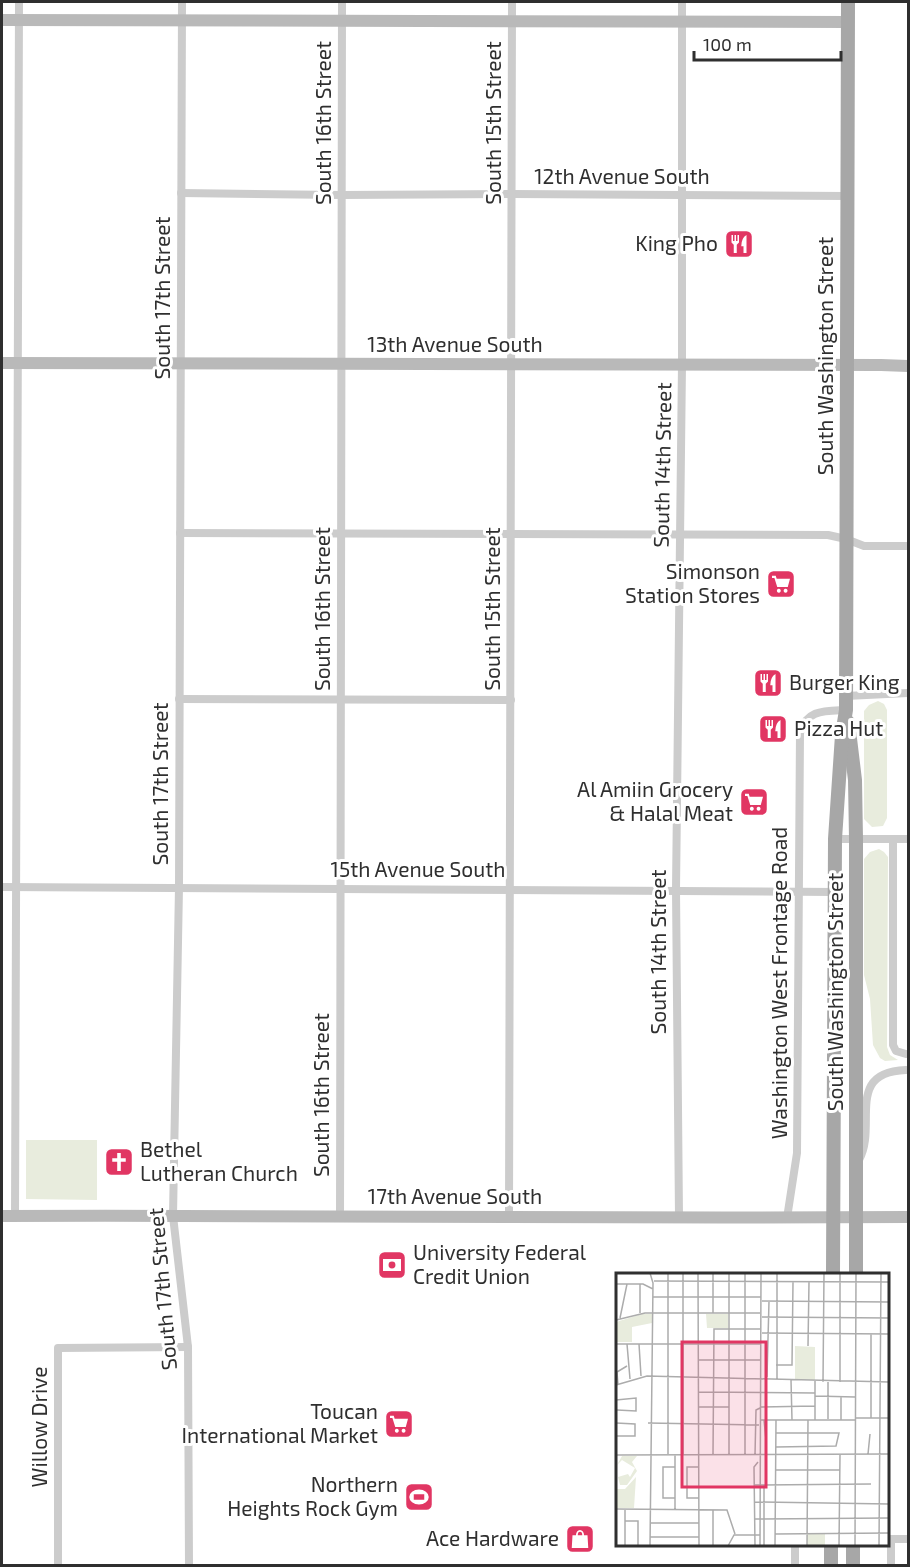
<svg xmlns="http://www.w3.org/2000/svg" width="910" height="1567" viewBox="0 0 910 1567" font-family="'Exo 2',sans-serif">
	<style>
		.green { fill: #e8ecdd }
		.lines { fill: none; stroke-linecap: round; stroke-linejoin: round }
		.street { stroke: #ccc; stroke-width: 8 }
		.secondary { stroke: #b9b9b9; stroke-width: 12 }
		.primary { stroke: #a7a7a7; stroke-width: 14 }
		.labels { text-anchor: middle; stroke-width: 6; stroke-linejoin: round; paint-order: stroke }
		.street-label { font-size: 21px; fill: #2f2f2f; stroke: #fff }
		.poi-label { font-size: 21px; fill: #2f2f2f; stroke: #fff; text-anchor: end }
		.inset-road { fill: none; stroke: #acacac; stroke-width: 1.5 }
		.view { fill: #e13663; fill-opacity: 0.15; stroke: #e13663; stroke-width: 3 }
		.inset-edge { fill: none; stroke: #2f2f2f; stroke-width: 3 }
	</style>
	<rect width="100%" height="100%" fill="#fff"/>
	<g class="green">
		<path d="M878,701L884,704L887,710V818L883,826L872,827L864,819V711L869,705Z"/>
		<path d="M879,849L884,852L888,857L887,1047L890,1055L898,1060L885,1061L880,1058L873,1045L870,999L864,975V859L870,852Z"/>
		<path d="M26,1140H97V1200L26,1199Z"/>
	</g>
	<g class="lines">
		<g class="street">
			<path d="M182,2L179,887L173,1216L188,1347L189,1566"/>
			<path d="M181,193L342,195L512,194L847,196"/>
			<path d="M180,533L828,535L846,539L864,546H908"/>
			<path d="M846,696L908,693"/>
			<path d="M179,699L511,700"/>
			<path d="M835,839H908"/>
			<path d="M893,839V1045L896,1051L906,1054"/>
			<path d="M2,887C279,887 557,888 835,892"/>
			<path d="M859,1160C878,1126 844,1072 906,1070"/>
			<path d="M15,1216L19,2"/>
			<path d="M509,1216L512,2"/>
			<path d="M340,1217L342,2"/>
			<path d="M679,1217L676,890L682,364V2"/>
			<path d="M787,1218L797,1153L800,733C806,709 826,711 846,710"/>
			<path d="M888,1539H908"/>
			<path d="M58,1566V1348L188,1347"/>
			<path d="M795,1566V1544"/>
			<path d="M891,1566V1540"/>
		</g>
		<g class="secondary">
			<path d="M2,20L848,22"/>
			<path d="M2,363L881,365L908,366"/>
			<path d="M2,1216C304,1215 606,1219 908,1217"/>
		</g>
		<g class="primary">
			<path d="M848,722L855,780L856,839V1274"/>
			<path d="M833,1274L835,839L842,735L846,710L848,2"/>
			<path d="M853,1544V1566"/>
			<path d="M831,1566V1544"/>
		</g>
	</g>
	<defs>
		<g id="restaurant-square" transform="scale(1.5)"><rect x="-9" y="-9" width="18" height="18" rx="4" fill="#e13663" stroke="#fff"/><path d="M-5-6h1v4h1v-4h1v4h1v-4h1v5L-1.5 .5V6h-2V.5L-5-1ZM5-6V6H3V1.5H1.5Q1.5-4 5-6Z" fill="#fff"/></g>
		<g id="supermarket-square" transform="scale(1.5)"><rect x="-9" y="-9" width="18" height="18" rx="4" fill="#e13663" stroke="#fff"/><path d="M-6-5.5h2.5l.6 2H6L4.5 2H-2.5L-4.4-4H-6ZM-1.5 3.2a1.3 1.3 0 1 0 .1 0ZM3 3.2a1.3 1.3 0 1 0 .1 0Z" fill="#fff"/></g>
		<g id="church-square" transform="scale(1.5)"><rect x="-9" y="-9" width="18" height="18" rx="4" fill="#e13663" stroke="#fff"/><path d="M-1.2-6h2.4v3.5h3.3v2.4h-3.3V6h-2.4V-.1h-3.3v-2.4h3.3Z" fill="#fff"/></g>
		<g id="bank-square" transform="scale(1.5)"><rect x="-9" y="-9" width="18" height="18" rx="4" fill="#e13663" stroke="#fff"/><path d="M-6-4H6V4H-6ZM0-2.3a2.3 2.3 0 1 0 0 4.6a2.3 2.3 0 1 0 0-4.6Z" fill="#fff"/></g>
		<g id="stadium-square" transform="scale(1.5)"><rect x="-9" y="-9" width="18" height="18" rx="4" fill="#e13663" stroke="#fff"/><path d="M0-5a6.5 5 0 1 0 0 10a6.5 5 0 1 0 0-10ZM-3.5-1.8h7v3.6h-7Z" fill="#fff"/></g>
		<g id="shop-square" transform="scale(1.5)"><rect x="-9" y="-9" width="18" height="18" rx="4" fill="#e13663" stroke="#fff"/><path d="M-5-2.5h2.3a2.7 3.5 0 0 1 5.4 0H5L5.5 6h-11ZM-1.5-2.5h3a1.5 2.3 0 0 0-3 0Z" fill="#fff"/></g>
	</defs>
	<g fill-rule="evenodd">
		<use href="#restaurant-square" x="739" y="244"/>
		<use href="#supermarket-square" x="781" y="584"/>
		<use href="#restaurant-square" x="768" y="683"/>
		<use href="#restaurant-square" x="773" y="729"/>
		<use href="#supermarket-square" x="754" y="802"/>
		<use href="#church-square" x="119" y="1162"/>
		<use href="#bank-square" x="392" y="1265"/>
		<use href="#supermarket-square" x="399" y="1424"/>
		<use href="#stadium-square" x="419" y="1497"/>
		<use href="#shop-square" x="580" y="1539"/>
	</g>
	<g class="labels">
		<g class="street-label">
			<text transform="translate(324 123) rotate(-90)" y="7">South 16th Street</text>
			<text transform="translate(494 123) rotate(-90)" y="7">South 15th Street</text>
			<text x="622" y="184">12th Avenue South</text>
			<text transform="translate(163 298) rotate(-90)" y="7">South 17th Street</text>
			<text x="455" y="352">13th Avenue South</text>
			<text transform="translate(826 356) rotate(-90)" y="7">South Washington Street</text>
			<text transform="translate(663 465) rotate(-89)" y="7">South 14th Street</text>
			<text transform="translate(323 609) rotate(-90)" y="7">South 16th Street</text>
			<text transform="translate(493 609) rotate(-90)" y="7">South 15th Street</text>
			<text transform="translate(161 784) rotate(-90)" y="7">South 17th Street</text>
			<text x="418" y="877">15th Avenue South</text>
			<text transform="translate(659 952) rotate(-90)" y="7">South 14th Street</text>
			<text transform="translate(780 983) rotate(-90)" y="7">Washington West Frontage Road</text>
			<text transform="translate(836 992) rotate(-90)" y="7">South Washington Street</text>
			<text transform="translate(322 1095) rotate(-90)" y="7">South 16th Street</text>
			<text x="455" y="1204">17th Avenue South</text>
			<text transform="translate(163 1289) rotate(-95)" y="7">South 17th Street</text>
			<text transform="translate(40 1427) rotate(-90)" y="7">Willow Drive</text>
		</g>
		<g class="poi-label">
			<text x="718" y="251">King Pho</text>
			<text x="760" y="579">Simonson<tspan x="760" dy="24">Station Stores</tspan></text>
			<text x="789" y="690" text-anchor="start">Burger King</text>
			<text x="794" y="736" text-anchor="start">Pizza Hut</text>
			<text x="733" y="797">Al Amiin Grocery<tspan x="733" dy="24">&amp; Halal Meat</tspan></text>
			<text x="140" y="1157" text-anchor="start">Bethel<tspan x="140" dy="24">Lutheran Church</tspan></text>
			<text x="413" y="1260" text-anchor="start">University Federal<tspan x="413" dy="24">Credit Union</tspan></text>
			<text x="378" y="1419">Toucan<tspan x="378" dy="24">International Market</tspan></text>
			<text x="398" y="1492">Northern<tspan x="398" dy="24">Heights Rock Gym</tspan></text>
			<text x="559" y="1546">Ace Hardware</text>
		</g>
	</g>
	<g transform="translate(616 1273)">
		<rect width="273" height="273" fill="#fff"/>
		<path d="M26,41H36V50L16,54V69H0V49ZM90,41H112V55H91ZM179,73L199,74V107H179ZM6,183H21L16,189L21,198L11,212H4L2,204L12,201L14,204L19,195L6,187L1,192ZM20,204L18,235H0V216H9ZM191,261H209V273H191Z" fill="#e8ecdd"/>
		<path class="inset-road" d="M34,0L37,10L34,273M82,0L83,273M38,8L273,9M0,11H27L37,16M37,24H145M146,28L273,29M24,40V11M97,40V0M146,44L273,45M4,45L11,11M0,47L29,40H144M146,60L273,61M0,71H144M11,71L14,106M23,71L25,103M192,73L193,9M83,87H144M160,92H176L177,9M151,104L153,28M161,106V0M175,107L176,147M207,109L208,0M224,109V0M0,112L31,103L273,109M2,112L1,99L11,93M82,119L199,120M199,123L239,124M0,127L20,125V138L1,137M82,134H113M144,134L199,133M239,145H273M255,145V61M212,146V109M145,147H239M148,147L150,167M199,147V108M225,147V124M0,150L19,151V163H0M32,150L143,152M160,174L220,173L223,160H160M52,181V0M67,181V0M113,181V0M129,181V0M252,181L254,161M0,182L273,181M59,182V236M97,182L98,56H144M139,182L140,137L144,135M59,194H47V225H59M83,194H71V225H83M160,197H224M139,212L255,211M139,229L273,231M0,236L111,237L119,261M9,236V273M97,237V273M139,246L273,245M9,248H22V273M34,250H83M159,261L273,260M34,264H83M112,273L118,262H144M139,273L138,194L142,189M144,273L145,0M148,273V212M159,273L160,147M191,273L192,147M223,273L224,182M239,273L240,0M263,273L265,0"/>
		<path class="view" d="M66,69H150V214H66Z"/>
		<rect width="273" height="273" class="inset-edge"/>
	</g>
	<rect width="910" height="1567" fill="none" stroke="#2f2f2f" stroke-width="6"/>
	<path d="M694 51v9h147v-9" fill="none" stroke="#2f2f2f" stroke-width="3"/>
	<text x="703" y="51" font-size="18" fill="#2f2f2f" stroke="#ffffff" stroke-width="4.5" paint-order="stroke">100 m</text>
</svg>
